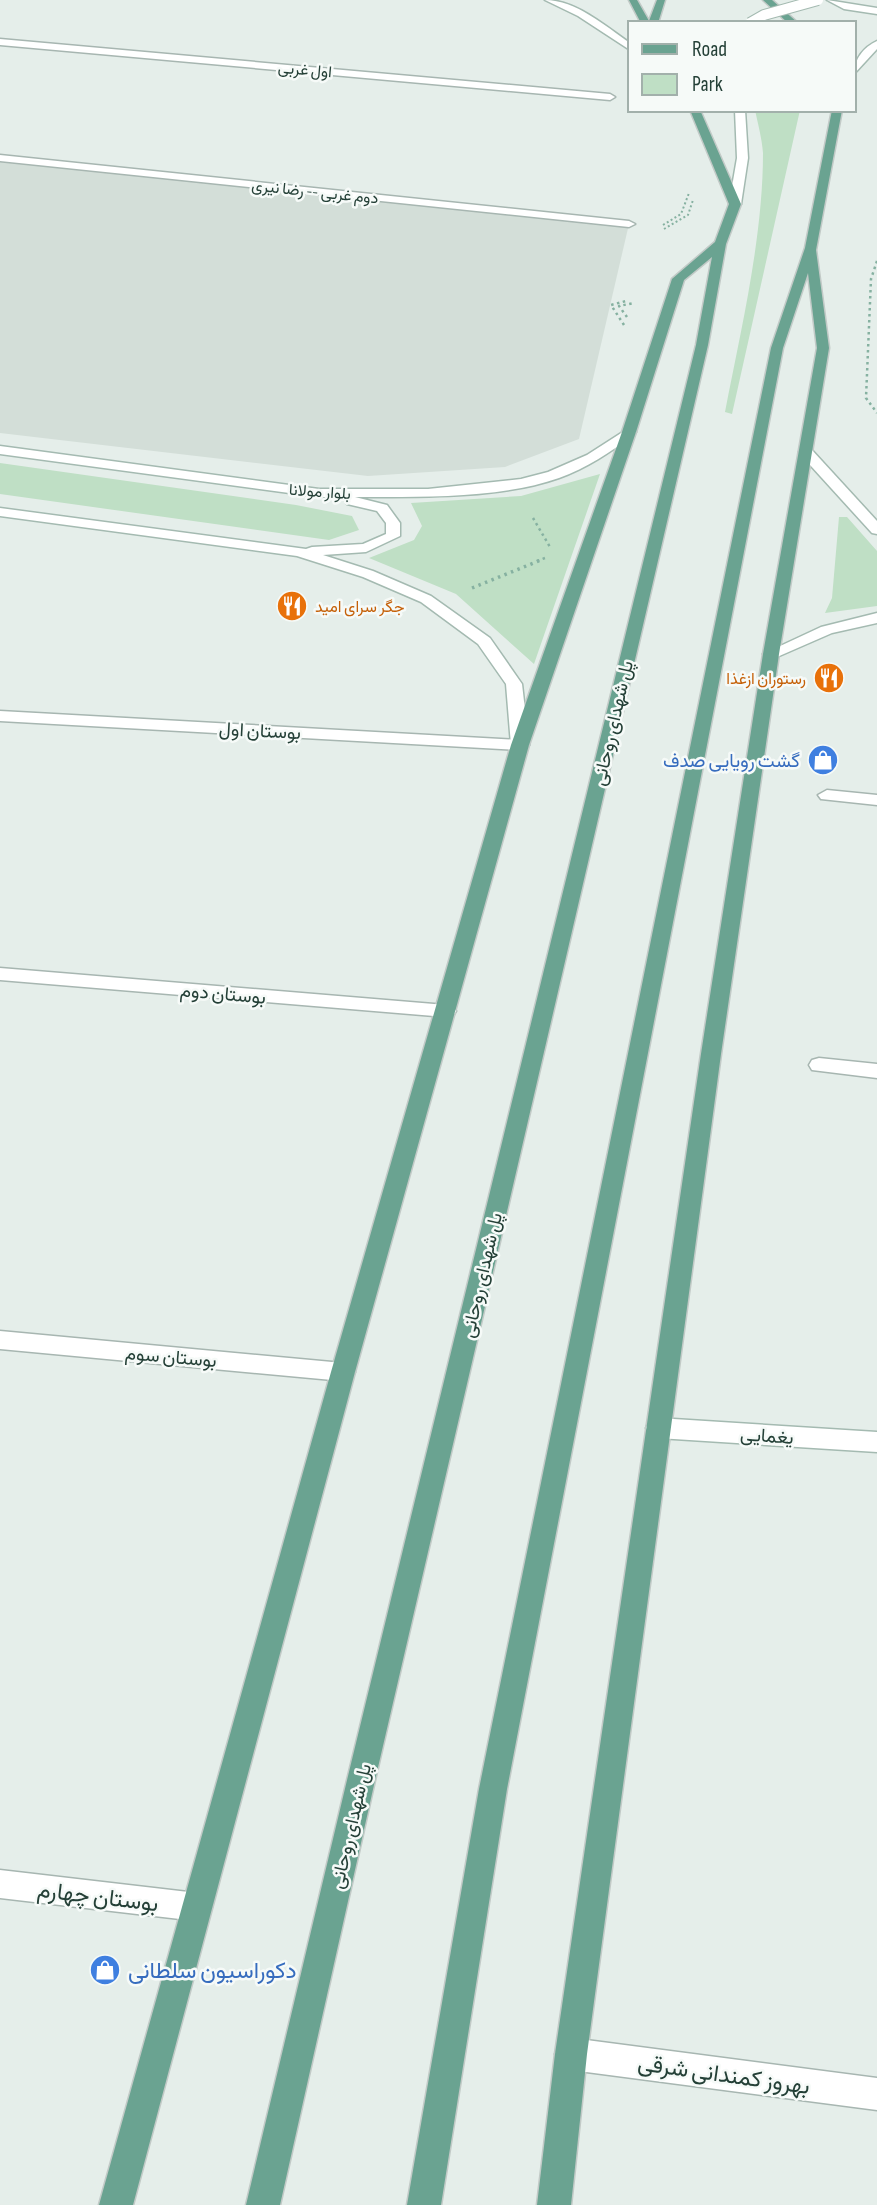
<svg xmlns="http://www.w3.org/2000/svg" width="877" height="2205" viewBox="0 0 877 2205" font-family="'Sofia Sans Condensed',Vazirmatn,sans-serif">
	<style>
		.built { fill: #d3ded8 }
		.green { fill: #bfdfc5 }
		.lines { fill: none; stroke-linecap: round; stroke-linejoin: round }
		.street-casing { stroke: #a7b6b1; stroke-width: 3 }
		.secondary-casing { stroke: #a4bab1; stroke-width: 3 }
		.primary-casing { stroke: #c2cac7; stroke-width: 3 }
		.path-far2 { stroke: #86b1a1; stroke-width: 2; stroke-dasharray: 2 2.5; stroke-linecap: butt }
		.path-far1 { stroke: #86b1a1; stroke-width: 2.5; stroke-dasharray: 2.5 3.5; stroke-linecap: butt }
		.path { stroke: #86b1a1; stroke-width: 3.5; stroke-dasharray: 2.5 4.5; stroke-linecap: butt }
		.street { fill: #fff; fill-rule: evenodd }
		.secondary { fill: #fff; fill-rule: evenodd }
		.primary { fill: #6aa391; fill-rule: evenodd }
		.secondary-bridge-casing { stroke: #a4bab1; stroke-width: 12; stroke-linecap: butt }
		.secondary-bridge { stroke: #fff; stroke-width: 10 }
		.labels { text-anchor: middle; stroke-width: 5; stroke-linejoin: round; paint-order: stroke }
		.far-street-label { font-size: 16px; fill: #244037; stroke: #f6faf8 }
		.far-food-label { font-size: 16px; fill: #c56008; stroke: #f6faf8; text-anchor: start }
		.street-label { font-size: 19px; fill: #244037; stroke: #f6faf8 }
		.shop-label { font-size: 19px; fill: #366cbe; stroke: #f6faf8; text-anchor: end }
		.near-street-label { font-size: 23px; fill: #244037; stroke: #f6faf8 }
		.near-shop-label { font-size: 23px; fill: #366cbe; stroke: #f6faf8; text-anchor: start }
	</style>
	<rect width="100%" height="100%" fill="#e5eeea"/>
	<path class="built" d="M0,158L629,224L579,439L505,467L368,476L0,433Z"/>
	<g class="green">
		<path d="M755,110H800L732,414L725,412C741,329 763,238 763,153C762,139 758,124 755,110Z"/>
		<path d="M0,463L296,505L352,516L359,530L329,540L0,494Z"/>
		<path d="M600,474L534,664L456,594L369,558L414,540L422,526L411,503L521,496Z"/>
		<path d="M839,517H847L877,551V606L825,613L832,598Z"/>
	</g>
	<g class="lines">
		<g class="street-casing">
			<g id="street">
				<path d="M0,39L610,94L615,97L610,100L0,45Z"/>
				<path d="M0,155L629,221L635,224L629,227L0,161Z"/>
				<path d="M0,711L520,740L529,745L520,750L0,721Z"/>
				<path d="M827,790L877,795V805L821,799L818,795Z"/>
				<path d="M0,968L446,1005L453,1006L456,1011L453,1016L446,1017L0,980Z"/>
				<path d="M819,1058L877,1064V1078L812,1070L809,1065L812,1060Z"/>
				<path d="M0,1331L343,1363L351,1366L355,1372L351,1378L343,1381L0,1349Z"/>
				<path d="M0,1870L197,1893L208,1897L212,1907L208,1917L197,1921L0,1898Z"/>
				<path d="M571,2038L877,2078V2110L571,2070L560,2065L555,2054L560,2043Z"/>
			</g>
		</g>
		<g class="secondary-casing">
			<g id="secondary">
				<path d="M545,0C576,0 605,26 630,43V50L578,16Z"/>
				<path d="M827,0L877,8V14L844,9Z"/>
				<path d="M877,41V49L854,74C854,59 864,47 877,41Z"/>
				<path d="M735,110H745L748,158L741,204L735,207L729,204L737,158Z"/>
				<path d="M629,428L636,432L634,435C610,452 587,468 559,478C500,499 417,497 355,497L387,505L400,523V536L366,552L323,555L373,571L431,596L490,638L522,684L529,745L520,750L511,745L506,684L478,644L421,602L363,577L297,556L0,516V508L306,549L312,547L363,544L386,534V523L377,511L347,504L345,501L350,497H319L0,454V446L319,489H428L521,479L548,472L587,455Z"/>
				<path d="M806,448L811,449L877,521V534L872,533L801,455L799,452Z"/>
				<path d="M877,613V623L832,633L777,657H765L763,654L821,627Z"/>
				<path d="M658,1418L877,1432V1452L658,1438L649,1435L646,1428L649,1421Z"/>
			</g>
		</g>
		<g class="primary-casing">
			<g id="primary">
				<path d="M629,0H637L649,21L657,0H665L658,23H641Z"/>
				<path d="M763,0H772L798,23H788Z"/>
				<path d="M690,110H700L741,204L726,244L708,345L376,1776L280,2205H246L348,1776L696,345L712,257L684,280L636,432L529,745L355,1372L133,2205H99L331,1372L511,745L622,432L672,279L715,242L729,204Z"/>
				<path d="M832,110H842L816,250L829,348L779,654L721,1054L587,2054L571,2205H537L555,2054L701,1054L763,654L817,348L808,273L783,348L507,1789L441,2205H407L479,1789L771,348L805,248Z"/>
			</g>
		</g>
		<g class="path-far2">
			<path d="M663,225L681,214L689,193"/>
			<path d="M664,229L688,215L693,200"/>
		</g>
		<g class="path-far1">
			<path d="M877,261L871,279L866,398L877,413"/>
			<path d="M627,317L619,306L634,303"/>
			<path d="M624,325L611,305L626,301"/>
			<path d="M533,518L550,547"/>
			<path d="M537,561L545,558"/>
		</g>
		<path class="path" d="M472,588L541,560"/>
		<use href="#street" class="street"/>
		<use href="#secondary" class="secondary"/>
		<use href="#primary" class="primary"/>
		<g class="secondary-bridge-casing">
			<path id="secondary-bridge" d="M750,23L764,15L818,0"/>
		</g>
		<use href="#secondary-bridge" class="secondary-bridge"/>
	</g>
	<defs>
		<g id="restaurant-disc" transform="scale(1.575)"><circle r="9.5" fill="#e8710a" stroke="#f6faf8"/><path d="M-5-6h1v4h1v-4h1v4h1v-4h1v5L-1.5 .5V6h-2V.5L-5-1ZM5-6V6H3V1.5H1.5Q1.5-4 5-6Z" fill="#fff"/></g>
		<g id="shop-disc" transform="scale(1.575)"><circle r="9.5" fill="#3f7fe0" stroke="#f6faf8"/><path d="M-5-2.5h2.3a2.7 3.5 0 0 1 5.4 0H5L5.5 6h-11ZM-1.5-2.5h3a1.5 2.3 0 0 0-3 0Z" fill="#fff"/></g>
	</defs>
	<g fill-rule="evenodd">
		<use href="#restaurant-disc" x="292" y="606"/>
		<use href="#restaurant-disc" x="829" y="678"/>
		<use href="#shop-disc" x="823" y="760"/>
		<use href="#shop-disc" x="105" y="1970"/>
	</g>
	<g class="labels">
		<g class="far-street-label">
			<text transform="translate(305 69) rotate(5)" y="6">اول غربی</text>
			<text transform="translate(315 191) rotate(6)" y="6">دوم غربی -- رضا نیری</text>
			<text transform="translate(320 491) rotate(4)" y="6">بلوار مولانا</text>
		</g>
		<g class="far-food-label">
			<text x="315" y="612">جگر سرای امید</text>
			<text x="806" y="684" text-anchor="end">رستوران ازغذا</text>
		</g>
		<g class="street-label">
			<text transform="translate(612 723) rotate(-77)" y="7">پل شهدای روحانی</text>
			<text transform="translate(260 730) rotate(3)" y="7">بوستان اول</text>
			<text transform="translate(223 993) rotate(5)" y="7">بوستان دوم</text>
			<text transform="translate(481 1275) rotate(-77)" y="7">پل شهدای روحانی</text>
			<text transform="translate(171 1356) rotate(5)" y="7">بوستان سوم</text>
			<text transform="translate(767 1435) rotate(4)" y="7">یغمایی</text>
			<text transform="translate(350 1826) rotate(-77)" y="7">پل شهدای روحانی</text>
		</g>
		<g class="shop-label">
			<text x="800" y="767">گشت رویایی صدف</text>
		</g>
		<g class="near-street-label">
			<text transform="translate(98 1896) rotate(7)" y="8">بوستان چهارم</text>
			<text transform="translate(724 2074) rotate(8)" y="8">بهروز کمندانی شرقی</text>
		</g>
		<g class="near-shop-label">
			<text x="128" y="1978">دکوراسیون سلطانی</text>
		</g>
	</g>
	<rect x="628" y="21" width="228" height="91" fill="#f6faf8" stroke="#a2b0ab" stroke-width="2"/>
	<rect x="642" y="44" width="35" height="10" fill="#6aa391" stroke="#a2b0ab" stroke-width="2"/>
	<text x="692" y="56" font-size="21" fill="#244037">Road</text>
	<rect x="642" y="74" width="35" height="21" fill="#bfdfc5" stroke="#a2b0ab" stroke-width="2"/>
	<text x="692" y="91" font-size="21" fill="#244037">Park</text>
</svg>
